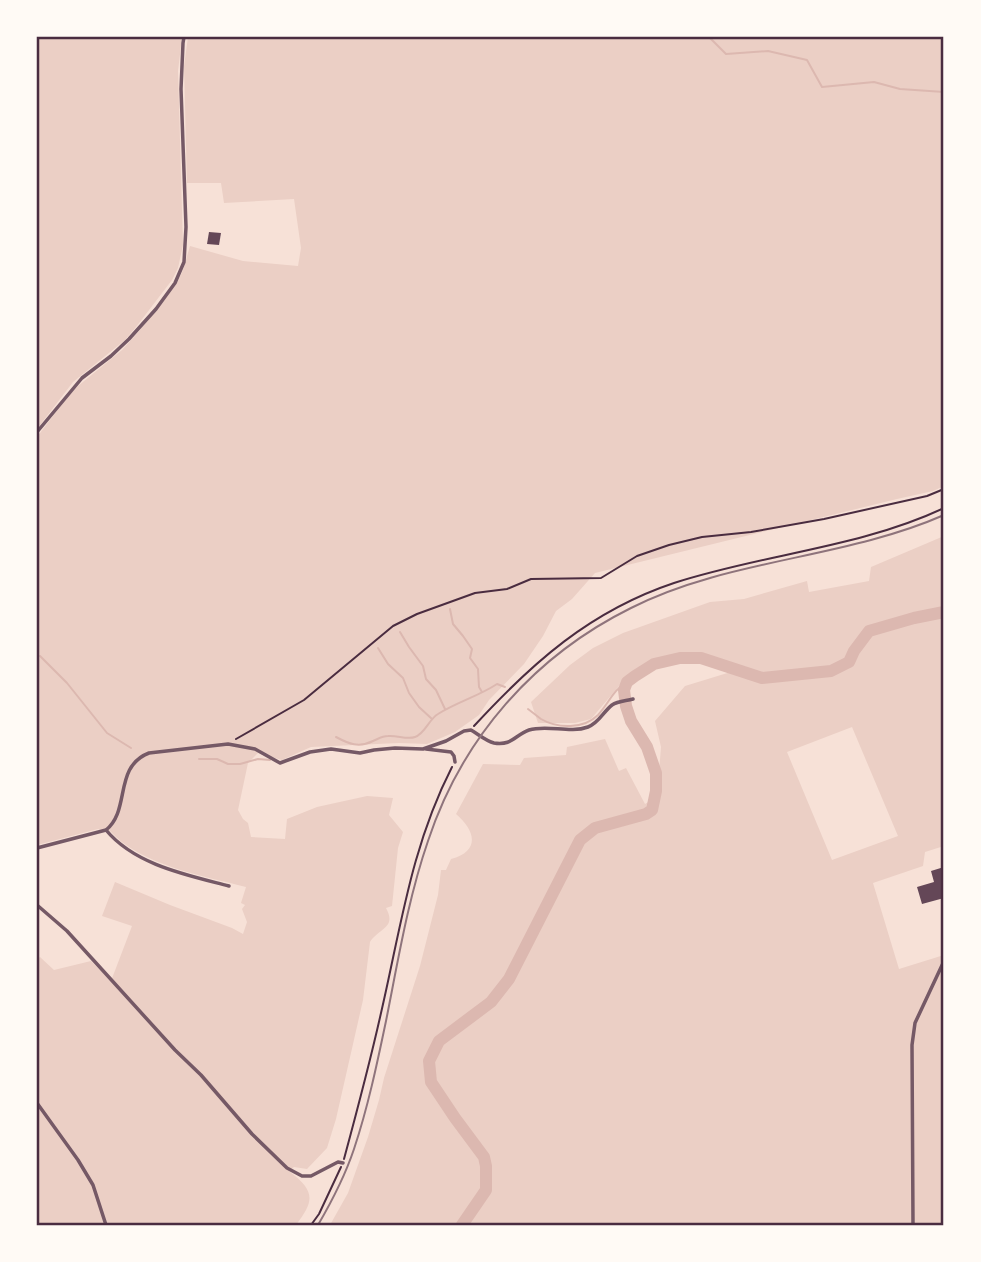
<svg xmlns="http://www.w3.org/2000/svg" width="981" height="1262" viewBox="0 0 981 1262" font-family="Cabin,sans-serif">
	<style>
		.green { fill: #ebcfc5; fill-rule: evenodd }
		.lines { fill: none; stroke-linecap: round; stroke-linejoin: round }
		.stream { stroke: #dcb8b0; stroke-width: 2 }
		.river { stroke: #dcb8b0; stroke-width: 12 }
		.building { fill: #644757 }
		.path { stroke: #4a2c40; stroke-width: 2 }
		.minor { stroke: #755966; stroke-width: 3.5 }
		.rail { stroke: #8f747c; stroke-width: 2 }
		.neatline { fill: none; stroke: #4a2c40; stroke-width: 2.5 }
	</style>
	<rect width="100%" height="100%" fill="#f7e1d7"/>
	<g class="green">
		<path d="M37,37H182L178,71L183,245L178,268L172,280L136,327L125,340L73,382L37,429Z"/>
		<path d="M188,37H944V486L933,491L897,499L595,573L572,599L556,611L543,636L524,664L489,700L479,715L455,732L427,744L399,743L311,747L282,760L258,753L248,763L238,810L243,819L248,823L251,837L285,839L287,819L317,807L367,796L393,798L389,815L403,832L398,848L392,906L386,908C397,928 379,928 370,942L363,1000L336,1119L327,1148L307,1169L294,1167L289,1171C315,1191 315,1200 296,1225H37V959L40,957L54,970L91,961L111,981L132,926L102,916L115,882L170,905L232,928L243,934L247,922L242,909L245,905L241,903L246,887C204,876 140,865 110,831L98,829L37,845V437L65,400L78,386L122,350L140,330L178,281L183,270L190,246L243,261L298,266L301,248L294,199L224,203L221,183H187L184,66Z"/>
		<path d="M944,536V846L925,852L923,866L873,883L899,969L944,955V1225H330L348,1193L368,1137L379,1100L384,1078L420,966L438,895L441,870H446L451,859C480,851 476,831 456,814L483,764L520,765L524,758L566,755L567,747L605,739L619,771L626,768L645,804L657,797L661,747L655,721L685,686L747,667L679,657L653,661L625,679L591,719L575,723H538L531,702L570,665L593,648L623,633L710,602L744,599L807,581L809,592L869,581L871,567ZM852,727L898,836L832,860L787,752Z"/>
	</g>
	<g class="lines">
		<g class="stream">
			<path d="M709,37L726,54L768,51L807,60L822,87L874,82L900,89L944,92"/>
			<path d="M450,609L453,624L463,636L472,649L470,658L478,669L479,687L482,692"/>
			<path d="M400,632L409,647L423,666L426,679L436,690L445,709"/>
			<path d="M378,648L388,664L403,678L409,693L419,707L432,719"/>
			<path d="M40,656L67,683L107,733L131,748"/>
			<path d="M528,709C532,712 537,716 541,719C558,729 584,729 598,715C609,703 613,690 627,682"/>
			<path d="M336,737C349,744 359,748 373,741C378,739 382,736 388,736C397,735 407,740 415,737C425,734 429,719 438,714C457,702 479,696 497,684L505,687"/>
			<path d="M199,759H217L228,764H240L258,759L270,760"/>
		</g>
		<path class="river" d="M462,1225L486,1190V1166L484,1157L455,1118L431,1082L429,1061L439,1041L491,1002L509,979L580,840L595,828L646,814L652,810L656,791V773L647,747L631,721L626,706L624,690L627,682L635,676L654,664L680,658H701L762,678L831,671L849,662L854,651L869,631L914,618L944,612"/>
	</g>
	<g class="building">
		<path d="M209,232L221,233L219,245L207,244Z"/>
		<path d="M944,867V898L922,904L917,887L934,882L931,871Z"/>
	</g>
	<g class="lines">
		<g class="path">
			<path d="M474,726C532,663 590,611 674,583C763,554 859,548 944,508"/>
			<path d="M236,739L304,700L393,626L417,614L475,593L507,589L531,579L601,578L637,556L669,545L702,537L751,532L824,519L927,496L944,489"/>
			<path d="M344,1159C357,1111 370,1062 381,1013C401,927 411,847 452,767"/>
			<path d="M311,1225L319,1214L341,1167"/>
		</g>
		<g class="minor">
			<path d="M37,432L82,378L111,356L129,339L156,309L175,283L184,262L186,227L181,89L183,43L184,37"/>
			<path d="M426,749L451,752L454,756L455,762"/>
			<path d="M106,830C135,865 187,875 229,886"/>
			<path d="M37,848L106,830C131,810 113,767 149,753L228,744L255,749L280,763L310,752L331,749L360,753L374,750L395,748L423,749L446,741L464,731L471,730C478,734 486,741 494,743C512,746 515,735 529,730C548,724 569,734 588,727C599,723 603,712 612,705C618,701 626,701 633,699"/>
			<path d="M37,905L67,931L175,1050L201,1075L252,1134L287,1168L302,1176H311L338,1162L343,1163"/>
			<path d="M37,1103L78,1160L93,1185L106,1225"/>
			<path d="M913,1225L912,1045L915,1023L944,961"/>
		</g>
		<path class="rail" d="M318,1225C332,1201 345,1176 354,1149C368,1107 377,1064 386,1021C398,961 408,899 428,841C462,738 534,656 631,608C727,559 844,559 944,515"/>
	</g>
	<rect width="981" height="1262" fill="none" stroke="#fffaf5" stroke-width="77"/>
	<rect x="38" y="38" width="904" height="1186" class="neatline"/>
</svg>
